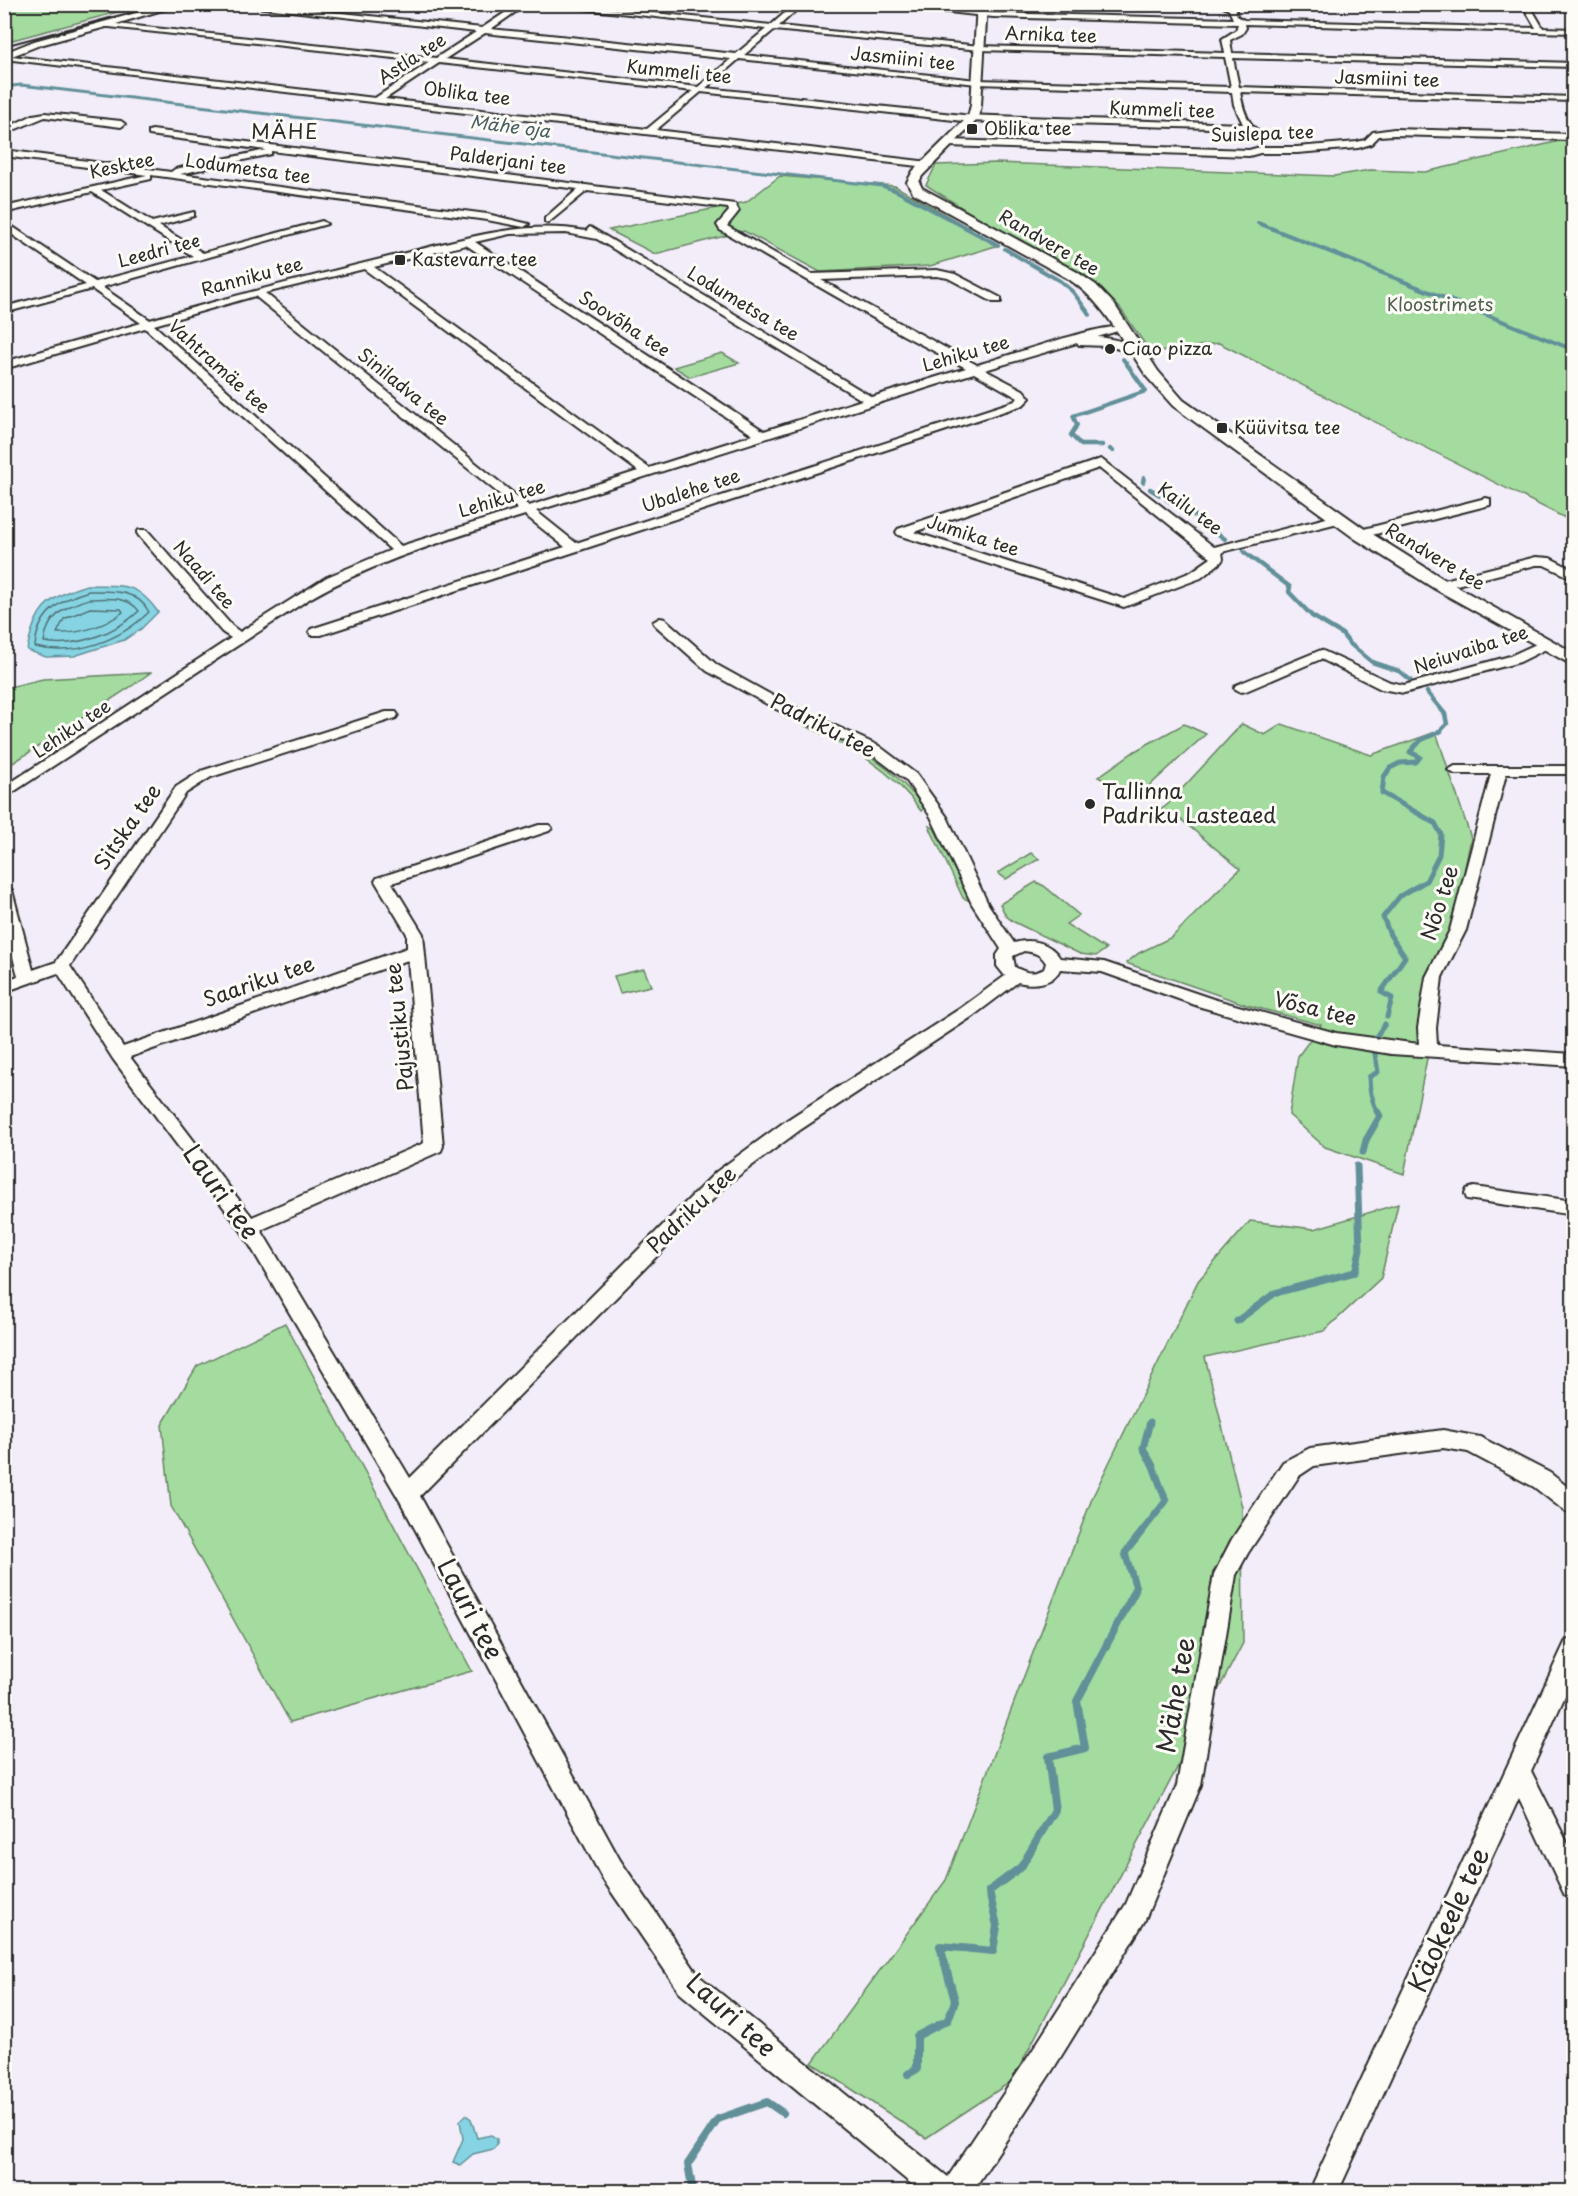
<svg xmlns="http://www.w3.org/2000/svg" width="1578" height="2196" viewBox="0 0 1578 2196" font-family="'Playpen Sans',sans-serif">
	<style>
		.green { fill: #a4db9f; stroke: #688365; stroke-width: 1.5 }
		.water { fill: #86d4e3; stroke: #629099; stroke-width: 1.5 }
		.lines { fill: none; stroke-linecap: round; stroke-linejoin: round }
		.shore { stroke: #4f6f75; stroke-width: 1.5 }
		.stream-far5 { stroke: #629099; stroke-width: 3 }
		.stream-far4 { stroke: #629099; stroke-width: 4 }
		.stream-far3 { stroke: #629099; stroke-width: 4.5 }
		.stream-far2 { stroke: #629099; stroke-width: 5 }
		.stream-far1 { stroke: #629099; stroke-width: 7 }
		.stream { stroke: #629099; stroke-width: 8 }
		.street-casing { stroke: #2b2b2b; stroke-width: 4 }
		.secondary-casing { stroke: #2b2b2b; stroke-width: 4 }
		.street { fill: #fdfcf7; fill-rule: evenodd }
		.secondary { fill: #fdfcf7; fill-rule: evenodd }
		.rail { stroke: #2b2b2b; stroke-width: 2 }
		.poi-dot { fill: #2b2b2b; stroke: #fdfcf7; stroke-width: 2 }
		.labels { text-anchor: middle; stroke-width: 6; stroke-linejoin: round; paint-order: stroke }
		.far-street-label { font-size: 18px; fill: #2b2b2b; stroke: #fdfcf7 }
		.far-water-label { font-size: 18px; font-style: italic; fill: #465e62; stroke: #fdfcf7 }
		.far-poi-label { font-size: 18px; fill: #2b2b2b; stroke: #fdfcf7; text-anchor: start }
		.far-park-label { font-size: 18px; fill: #4f604e; stroke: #fdfcf7 }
		.far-quarter-label { font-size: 20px; letter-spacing: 1.5px; fill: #2b2b2b; stroke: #fdfcf7 }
		.street-label { font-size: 21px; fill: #2b2b2b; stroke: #fdfcf7 }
		.poi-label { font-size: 21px; fill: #2b2b2b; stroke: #fdfcf7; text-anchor: start }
		.near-street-label { font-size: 26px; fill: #2b2b2b; stroke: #fdfcf7 }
	</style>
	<rect width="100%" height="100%" fill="#f2edf8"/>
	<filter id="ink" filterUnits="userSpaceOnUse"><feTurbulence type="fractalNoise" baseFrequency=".0167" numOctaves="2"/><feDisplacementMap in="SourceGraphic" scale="12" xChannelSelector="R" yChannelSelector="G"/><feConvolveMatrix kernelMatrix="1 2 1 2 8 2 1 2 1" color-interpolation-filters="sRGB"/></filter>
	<g filter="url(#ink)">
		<g class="green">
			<path d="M4,5L5,4L144,5L5,42V34L7,32L5,31Z"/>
			<path d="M1559,139H1573V522L1219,343L1151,353L1120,308L1082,273L975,216L926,185L936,165L996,163L1334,176L1370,170L1425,172L1560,141Z"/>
			<path d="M780,176L895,186L999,245L930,266L820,272L744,231L655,254L609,230L746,202Z"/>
			<path d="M722,353L739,363L690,377L674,367Z"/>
			<path d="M150,673L132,686L5,768V688L43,679Z"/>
			<path d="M1184,724L1206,734L1136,798L1098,777L1135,751Z"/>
			<path d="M1242,724L1265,735L1282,724L1371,755L1436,732L1471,838L1404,1174L1325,1147L1289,1115L1298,1056L1321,1025L1247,1005L1126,963L1139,953L1172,937L1240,869L1178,817L1155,814L1167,805Z"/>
			<path d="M811,725C856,745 896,768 924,808L921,811C892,769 851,747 806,726Z"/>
			<path d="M929,826L934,828L970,901L963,898Z"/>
			<path d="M1031,853L1039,859L1006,879L998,873Z"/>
			<path d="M1036,882L1044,886L1079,915L1066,924L1106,949L1096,956L1080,954L1014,922L1006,916L1000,904Z"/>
			<path d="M644,969L651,986L620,993L614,976Z"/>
			<path d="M1398,1204L1381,1278L1324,1331L1205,1357L1242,1507L1243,1643L1012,2081L926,2138L812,2063L946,1880L1093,1496L1198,1281L1250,1221L1314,1229Z"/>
			<path d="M285,1323L472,1671L290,1722L171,1506L162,1425L197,1366Z"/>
		</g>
		<g class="water">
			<path d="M87,585C123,586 136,581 158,612L141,629L124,640L74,656L46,657L27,650C35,608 47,597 87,585Z"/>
			<path d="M466,2115L471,2119L477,2138L491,2135L497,2139V2145L493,2149L473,2154L460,2165L453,2162L463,2139L460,2121Z"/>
		</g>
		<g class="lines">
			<g class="shore">
				<path d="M89,591C112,591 137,589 149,612C119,641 76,657 35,647C37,614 60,599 89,591Z"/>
				<path d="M89,599C106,599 128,595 139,611C116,633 76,648 44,642C47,616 65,606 89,599Z"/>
				<path d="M90,608L121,609L123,612C106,626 79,634 57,633L64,619Z"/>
			</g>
			<path class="stream-far5" d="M4,87L21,85L882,186L896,191"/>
			<g class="stream-far4">
				<path d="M893,189L998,245"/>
				<path d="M1258,223L1574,350"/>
				<path d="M1005,249L1060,281L1073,292L1090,315"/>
				<path d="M1074,430L1077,425L1073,416L1146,391L1123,359"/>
			</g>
			<g class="stream-far3">
				<path d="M1075,429L1071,435L1081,445H1102"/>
				<path d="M1110,449L1113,451"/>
				<path d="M1143,482L1144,477"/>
				<path d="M1150,489L1160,495"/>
				<path d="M1167,500L1190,512L1225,539"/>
				<path d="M1244,552L1290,587L1289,592L1312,616L1342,634L1349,643L1372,662L1399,671L1410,680"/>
				<path d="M1427,692L1445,714L1447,724L1439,732"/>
			</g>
			<g class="stream-far2">
				<path d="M1387,1017L1392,998L1381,992L1405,957L1390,935L1383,917L1400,896L1426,881L1439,855L1441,834L1435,823L1382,793L1384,777L1390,768L1400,763L1416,762L1420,757L1410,752L1421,740L1441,731"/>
				<path d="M1375,1038L1385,1024"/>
				<path d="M1375,1054L1378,1072L1369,1077C1369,1090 1372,1101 1378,1113"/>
			</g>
			<g class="stream-far1">
				<path d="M1363,1152L1366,1140L1380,1116L1377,1111"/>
				<path d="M1237,1321L1275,1293L1355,1272L1360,1250L1357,1166"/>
				<path d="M1134,1592L1136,1588L1125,1553L1166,1501L1153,1466L1143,1448L1150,1422"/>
			</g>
			<g class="stream">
				<path d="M908,2074L917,2069V2036L948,2020L955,2001L940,1946L993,1951L997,1926L989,1891L1021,1867L1055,1810L1048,1757L1085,1748L1077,1701L1135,1591"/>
				<path d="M693,2192L688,2164L718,2119L767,2102L783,2113"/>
			</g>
			<g class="street-casing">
				<g id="street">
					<path d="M169,4H182L116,24L436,58L476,32L229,4H258L482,28L518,4H527L491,29L736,54L766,29L537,4H567L771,25L795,4H803L779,26L980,46L1225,53L1222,39L1236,30L1238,24L993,17L878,4H908L993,13L1233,19L1229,10L1218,4L1235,7L1237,16L1244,20L1536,28L1522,4H1529L1543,28L1574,29V33L1245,24L1246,28L1242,34L1230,40L1232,53L1574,63V67L1233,58L1239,87L1574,97V101L1240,92C1242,103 1244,113 1250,122C1253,128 1257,128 1260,134L1256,137L1246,129L963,121L701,92L656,130L929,162L930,164L926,167L4,59V53L34,41ZM106,27H109L430,62L375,98L12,56L40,45ZM774,30L980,50L1225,57L1231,87L977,80L744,55ZM485,33L731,59L698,87L445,59ZM739,59L977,84L1232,92L1234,105L1243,124L963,115L706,88ZM439,63L693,91L647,129L385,99Z"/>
					<path d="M45,113L121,121L125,124L121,127L45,117L4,134V129L33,115Z"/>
					<path d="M1394,129L1574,134V140L1394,135L1379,136L1371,144L1358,148L1297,153H1260L1249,156L948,146L944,143L948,140L1249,150L1260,147H1297L1357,142L1365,140L1373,132Z"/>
					<path d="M152,130L735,204L739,211L727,226L811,274L937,270L955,274L1001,298V302H993L948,278L937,276L821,280L977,365C999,359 1115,318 1128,328L985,370L1023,390L1030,398L1023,405L321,635H311L309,632L311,629L565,547L525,515C451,539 377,560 309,599L4,798V787L231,638L222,632L139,536L137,533L139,530H147L232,626L240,632L327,577L391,550L145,328L4,369V362L141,323L92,289L4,313V307L86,285L4,229V221L95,282L193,256L92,192L4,213V207L147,175L4,156V150L171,172L175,169L266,150L149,135V131ZM271,151L578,189L545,218V222L548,223L587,191L728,208L729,211L717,225L720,230L903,335L966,368L872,397L590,227L586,231C520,219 456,241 393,256C312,276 231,296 150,320L102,287L327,224L322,221L203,253L159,226L194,216V212L152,222L101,190L151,179V175L487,220L524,227L529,224L487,214L180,174L271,154ZM566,233L597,239L862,400L764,431L475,242L510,234ZM466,245L753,435L649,468L374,267ZM364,269L638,471L529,506L265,293ZM255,296L518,509L401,546L154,325ZM974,373L1018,398L1015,401L576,543L536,511Z"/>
					<path d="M1101,459L1214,547L1338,515L1344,519L1342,522L1222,552L1223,559L1221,562L1201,578L1124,607L898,535L896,532L898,529ZM1099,468L1211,558L1191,572L1124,599L914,532Z"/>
					<path d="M1486,498L1490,499V505L1360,538L1354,534L1356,531Z"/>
					<path d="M1536,557L1550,558L1574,570V579L1544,565H1536L1441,589L1435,585L1436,582Z"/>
					<path d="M660,618L665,619L717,665L786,703L879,746L916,774L947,817L988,904L1014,943C1031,938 1050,942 1060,958L1104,962L1213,999L1336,1033L1419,1044L1418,1028L1426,977L1450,930L1491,774H1455L1448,770L1455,766H1574V774H1506L1466,930L1442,977L1436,1028L1437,1045L1574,1054V1066L1391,1054L1336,1045L1201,1007L1102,972L1060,969C1054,984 1033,986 1018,982L973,1016L800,1130L730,1182L420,1496L620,1860L699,1976L948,2177L1032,2051L1126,1904L1177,1785L1214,1574L1232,1539L1283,1462L1310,1448L1443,1430L1480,1437L1550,1473L1574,1492V1514L1566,1512L1534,1487L1468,1452L1443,1448L1314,1466L1299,1476L1248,1553L1236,1575L1201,1785L1144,1922L1052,2071L972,2192H921L681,1994L602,1878L400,1501L242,1232L113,1059L58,973L4,992V981L18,976L4,923V885L12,890L33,970L56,962L176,787L201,771L386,712H396L398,715L396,718L211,777L186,793L70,966L123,1047L407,948V934L375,881L377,878L539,825H549L552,828L549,831L392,883L423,934L443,1146L441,1151L261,1230L410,1478L716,1172L787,1120L961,1008L1005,976L997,966V955L1001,949L972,904L931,817L906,780L869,752L776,709L707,671L655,625L653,622ZM1024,951C1033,952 1041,954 1046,963L1044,969C1033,975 1025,973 1015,967L1013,956ZM408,960L424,1143L252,1217L130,1057Z"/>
					<path d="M1545,640L1550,641L1552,644L1550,647L1520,662L1404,693L1381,689L1321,659L1246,691L1241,692L1234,688L1236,685L1321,650L1390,682L1404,685L1510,656Z"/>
					<path d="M1474,1187L1574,1201V1215L1467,1199L1465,1194L1467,1189Z"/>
					<path d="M1574,1637V1676L1531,1771L1574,1856V1900L1565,1896L1519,1798L1338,2192H1309L1566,1640Z"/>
				</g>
			</g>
			<g class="secondary-casing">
				<path id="secondary" d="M977,4H987L981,105L979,118L922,176L919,182L922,188L1077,272L1096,285L1114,304L1158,371L1183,400L1366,530L1447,581L1574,653V666L1435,589L1354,538L1173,406L1147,377L1131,352L1107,346L1079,345L1077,342C1087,332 1111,339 1124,342C1108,316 1093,295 1067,278L913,193L907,182L913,171L968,117L971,105Z"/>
			</g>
			<use href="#street" class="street"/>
			<use href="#secondary" class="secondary"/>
			<path class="rail" d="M4,46L162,4"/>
		</g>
	</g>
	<g class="poi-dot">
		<rect x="966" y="123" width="12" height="12" rx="3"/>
		<rect x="394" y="254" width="12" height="12" rx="3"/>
		<circle cx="1110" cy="349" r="6"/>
		<rect x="1216" y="422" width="12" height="12" rx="3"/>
		<circle cx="1090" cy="804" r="6"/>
	</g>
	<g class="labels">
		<g class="far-street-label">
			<text transform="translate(1051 35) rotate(2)" y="6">Arnika tee</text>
			<text transform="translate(412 59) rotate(-33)" y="6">Astla tee</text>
			<text transform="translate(903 59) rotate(6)" y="6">Jasmiini tee</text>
			<text transform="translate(679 72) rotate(6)" y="6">Kummeli tee</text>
			<text transform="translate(1387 79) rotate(2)" y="6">Jasmiini tee</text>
			<text transform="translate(467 94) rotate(7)" y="6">Oblika tee</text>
			<text transform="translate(1162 110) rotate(2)" y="6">Kummeli tee</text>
			<text transform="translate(1262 134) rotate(-2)" y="6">Suislepa tee</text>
			<text transform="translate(508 161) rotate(7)" y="6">Palderjani tee</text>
			<text transform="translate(122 166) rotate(-12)" y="6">Kesktee</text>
			<text transform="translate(248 169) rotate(8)" y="6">Lodumetsa tee</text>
			<text transform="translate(1049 243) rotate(30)" y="6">Randvere tee</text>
			<text transform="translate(159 251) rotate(-15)" y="6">Leedri tee</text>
			<text transform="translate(252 277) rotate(-15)" y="6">Ranniku tee</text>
			<text transform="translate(743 304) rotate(31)" y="6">Lodumetsa tee</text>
			<text transform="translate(624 324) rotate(33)" y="6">Soovõha tee</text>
			<text transform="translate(966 354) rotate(-16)" y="6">Lehiku tee</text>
			<text transform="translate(219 367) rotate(42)" y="6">Vahtramäe tee</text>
			<text transform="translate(403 387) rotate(39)" y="6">Siniladva tee</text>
			<text transform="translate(691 491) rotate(-18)" y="6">Ubalehe tee</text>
			<text transform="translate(502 499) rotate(-17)" y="6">Lehiku tee</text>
			<text transform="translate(1190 509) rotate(36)" y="6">Kailu tee</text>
			<text transform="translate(973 536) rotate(18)" y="6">Jumika tee</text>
			<text transform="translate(1435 557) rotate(31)" y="6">Randvere tee</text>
			<text transform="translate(204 575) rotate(49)" y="6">Naadi tee</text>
			<text transform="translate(1471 650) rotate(-18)" y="6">Neiuvaiba tee</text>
			<text transform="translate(72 729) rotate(-34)" y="6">Lehiku tee</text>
		</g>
		<g class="far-water-label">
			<text transform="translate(510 127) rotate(7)" y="6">Mähe oja</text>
		</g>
		<g class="far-poi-label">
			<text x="984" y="135">Oblika tee</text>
			<text x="412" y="266">Kastevarre tee</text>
			<text x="1122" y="355">Ciao pizza</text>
			<text x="1234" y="434">Küüvitsa tee</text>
		</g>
		<g class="far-park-label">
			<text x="1440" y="311">Kloostrimets</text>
		</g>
		<g class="far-quarter-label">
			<text x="285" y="139">MÄHE</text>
		</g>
		<g class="street-label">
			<text transform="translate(823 726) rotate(27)" y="7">Padriku tee</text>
			<text transform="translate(128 827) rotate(-55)" y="7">Sitska tee</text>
			<text transform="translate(1440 903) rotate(-72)" y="7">Nõo tee</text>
			<text transform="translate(259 982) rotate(-19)" y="7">Saariku tee</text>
			<text transform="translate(1315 1009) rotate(14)" y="7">Võsa tee</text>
			<text transform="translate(400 1027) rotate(-96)" y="7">Pajustiku tee</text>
			<text transform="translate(692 1210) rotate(-44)" y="7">Padriku tee</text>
		</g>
		<g class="poi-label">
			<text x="1102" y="799">Tallinna<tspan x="1102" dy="24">Padriku Lasteaed</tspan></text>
		</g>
		<g class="near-street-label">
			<text transform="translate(221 1192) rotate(54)" y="9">Lauri tee</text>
			<text transform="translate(470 1609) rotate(62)" y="9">Lauri tee</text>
			<text transform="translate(1176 1695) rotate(-80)" y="9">Mähe tee</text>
			<text transform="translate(1449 1920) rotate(-65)" y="9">Käokeele tee</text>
			<text transform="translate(731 2015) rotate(42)" y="9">Lauri tee</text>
		</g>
	</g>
	<rect width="1578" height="2196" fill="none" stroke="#fdfcf7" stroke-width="24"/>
	<rect x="12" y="12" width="1554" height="2172" fill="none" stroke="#2b2b2b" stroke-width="2" filter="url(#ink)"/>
</svg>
